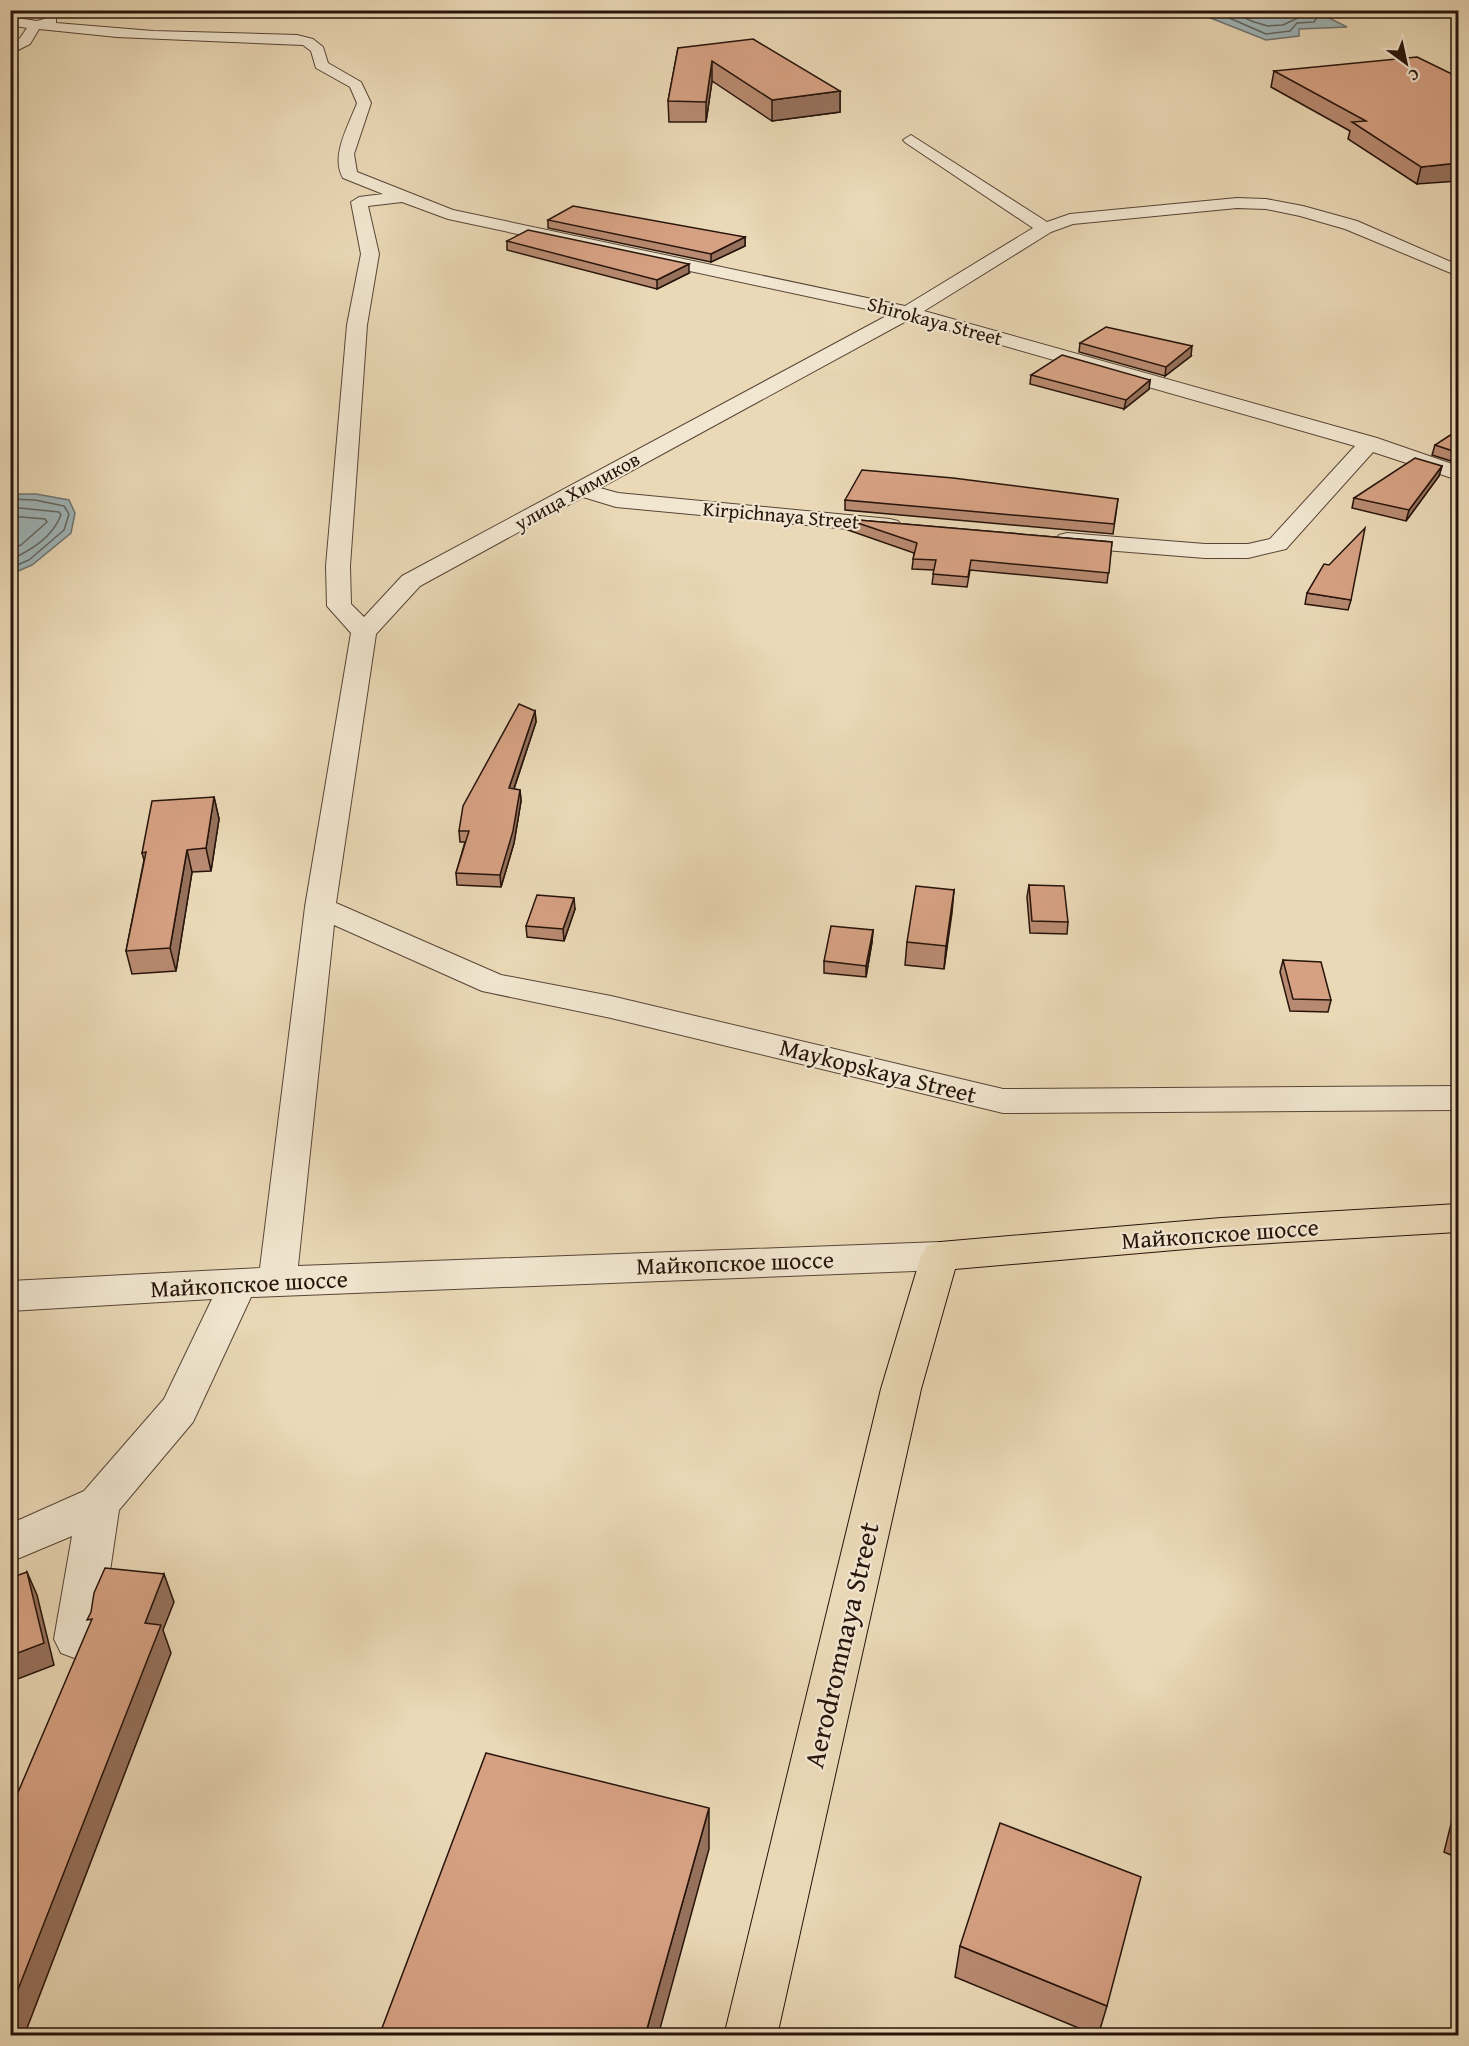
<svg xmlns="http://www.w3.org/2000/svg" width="1469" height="2046" viewBox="0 0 1469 2046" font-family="'Gentium Book Plus',serif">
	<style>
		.water { fill: #9eb6ba; stroke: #6e7574; stroke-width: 1.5 }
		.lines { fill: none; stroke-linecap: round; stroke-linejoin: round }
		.shore { stroke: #626562; stroke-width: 1.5 }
		.minor-casing { stroke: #584536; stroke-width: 2 }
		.major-casing { stroke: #27140b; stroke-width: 2 }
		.minor { fill: #f1e6d0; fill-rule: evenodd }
		.major { fill: #ead8b6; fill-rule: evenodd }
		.wall { fill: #b88a71; stroke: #27140b; stroke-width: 1.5 }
		.shaded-wall { fill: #96715c; stroke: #27140b; stroke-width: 1.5 }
		.building { fill: #d6a183; stroke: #27140b; stroke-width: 1.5 }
		.labels { text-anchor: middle; stroke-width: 4.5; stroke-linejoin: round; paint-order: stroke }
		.far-street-label { font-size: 20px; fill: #27140b; stroke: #f1e6d0 }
		.street-label { font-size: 24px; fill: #27140b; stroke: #f1e6d0 }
		.near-street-label { font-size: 28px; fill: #27140b; stroke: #f1e6d0 }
	</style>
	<rect width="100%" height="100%" fill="#ead8b6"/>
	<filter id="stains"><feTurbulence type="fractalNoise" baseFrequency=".00333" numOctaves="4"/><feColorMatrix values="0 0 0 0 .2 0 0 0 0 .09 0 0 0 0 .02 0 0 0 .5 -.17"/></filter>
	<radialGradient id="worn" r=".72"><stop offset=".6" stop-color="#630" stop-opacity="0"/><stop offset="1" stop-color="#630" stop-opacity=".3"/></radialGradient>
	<g class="water">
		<path d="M1208,11H1315L1347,27L1299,29V36L1266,40L1203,15Z"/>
		<path d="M11,494H36L69,500L75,513L71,533L32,565L11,574Z"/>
	</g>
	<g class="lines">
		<g class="shore">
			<path d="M1211,10L1266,34L1290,31L1297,23L1314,22L1316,19L1313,10"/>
			<path d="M1227,10L1254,22L1268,26L1283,25L1304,15L1306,10"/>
			<path d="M10,499L35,500L64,506L69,514L64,530L29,560L10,568"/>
			<path d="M10,507L59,512L61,515C52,538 31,550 10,560"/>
			<path d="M10,516L45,519L47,522L21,545L10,550"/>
		</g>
		<g class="minor-casing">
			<path id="minor" d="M10,17L37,21L51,17L56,18V23L153,31L297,35L313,39L323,47L328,63L361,82L371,103L354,154L357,172L453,210L905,306L1033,228L906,143L903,140L911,135L1047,222L1070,214L1237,198L1266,199L1303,206L1357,221L1458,265V276L1345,229L1300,216L1266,209L1237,208L1073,224L1051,232L924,311L1377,438L1458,466V480L1373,452L1286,549L1248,558H1205L1067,547L1059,545L1055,540L1059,535L1067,533L1205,544H1248L1270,539L1355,446L910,319L600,488L618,493L890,519L898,521L902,526L898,531L890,533L616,507L583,497L420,586L376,634L336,903L501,975L611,996L1003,1089L1458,1086V1110L1003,1113L611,1018L482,991L334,925L298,1266L940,1242L953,1246L959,1256L953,1266L940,1270L251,1297L193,1422L119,1510L100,1639L93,1653L77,1659L61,1653L54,1639L72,1536L10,1562V1524L84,1491L164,1399L212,1299L10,1311V1281L260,1268L305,907L351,633L327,606L326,566L347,325L361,254L351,202L359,197L383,194L343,178C330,156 349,125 357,103L350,87L316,68L311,51L303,45L117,37L39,29L30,44L10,54V44L20,38L27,28L10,25ZM402,202L448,219L890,314L402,576L364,617L351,604L350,566L367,325L379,254L368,206Z"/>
		</g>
		<g class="major-casing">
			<path id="major" d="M1458,1204V1232L1221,1246L955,1269L921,1389L777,2036H724L881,1389L921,1256L927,1246L940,1242L1221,1218Z"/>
		</g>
		<use href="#minor" class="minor"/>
		<use href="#major" class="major"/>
	</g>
	<g class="wall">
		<path d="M678,48L840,91V112L772,121L712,81L706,122H669L668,101Z"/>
		<path d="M1274,71L1458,77L1417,184L1348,139L1350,131L1271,87Z"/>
		<path d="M548,220L745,237V246L711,262L548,228Z"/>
		<path d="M507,241L689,273L657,289L507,250Z"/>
		<path d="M1080,343L1191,356L1165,376L1079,352Z"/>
		<path d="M1031,375L1150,380L1149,389L1124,409L1030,384Z"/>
		<path d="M1435,445L1458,450L1451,461L1432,455Z"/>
		<path d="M1442,466L1439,476L1406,521L1352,508L1354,498Z"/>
		<path d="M1118,499L1113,534L845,510V500Z"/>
		<path d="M846,519L1112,542L1107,583L970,570L967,587L932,584L934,570L912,569L914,553L845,529Z"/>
		<path d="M1307,593L1351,600L1348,610L1305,604Z"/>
		<path d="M535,711L536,722L514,789L520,790L521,801L514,843L501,887L457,885L456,873L465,842H460L459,831Z"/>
		<path d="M214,797L219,819L211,871L192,872L176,971L132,974L126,951L144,860L142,853Z"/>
		<path d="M1029,885L1068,922L1067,934L1030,933L1027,897Z"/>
		<path d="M954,890L944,969L905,965L907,942Z"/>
		<path d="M575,909L564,941L527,937L526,926Z"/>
		<path d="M873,930L872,942L866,977L824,973V961Z"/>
		<path d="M1283,960L1331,1000L1328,1012L1290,1011L1280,972Z"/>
		<path d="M1458,1796V1858L1444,1852Z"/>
		<path d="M960,1946L1107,2006L1098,2036L955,1977Z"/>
	</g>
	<g class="shaded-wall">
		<path d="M712,61V81L706,122V102Z"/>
		<path d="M840,91V112L772,121V100Z"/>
		<path d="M1458,163V181L1417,184L1421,167Z"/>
		<path d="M745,237V246L711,262V254Z"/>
		<path d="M689,264V273L657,289V280Z"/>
		<path d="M1192,346L1191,356L1165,376L1166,367Z"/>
		<path d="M1150,380L1149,389L1124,409L1126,400Z"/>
		<path d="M1458,444V450L1451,461L1453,451Z"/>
		<path d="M1442,466L1439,476L1406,521L1409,510Z"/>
		<path d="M535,711L536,722L510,800L509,788Z"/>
		<path d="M520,790L521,801L514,843L501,887L500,875Z"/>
		<path d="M214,797L219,819L211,871L206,848Z"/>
		<path d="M187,850L192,872L176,971L170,948Z"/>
		<path d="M954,890L952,913L944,969L946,946Z"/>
		<path d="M574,898L575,909L564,941L563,929Z"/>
		<path d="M873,930L872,942L866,977V966Z"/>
		<path d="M27,1572L37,1595L54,1665L10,1682V1656Z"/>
		<path d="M164,1574L174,1602L163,1630L171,1653L24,2036H10V2010L145,1623Z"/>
		<path d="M709,1808V1849L658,2036H645Z"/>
	</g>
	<g class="building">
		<path d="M753,39L840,91L772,100L712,61L706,102L668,101L678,48Z"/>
		<path d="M1417,57L1458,77V163L1421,167L1352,122L1366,121L1274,71Z"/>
		<path d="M573,206L745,237L711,254L548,220Z"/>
		<path d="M528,230L689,264L657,280L507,241Z"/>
		<path d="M1106,327L1192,346L1166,367L1080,343Z"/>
		<path d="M1062,355L1150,380L1126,400L1031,375Z"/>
		<path d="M1458,430V444L1453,451L1435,445Z"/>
		<path d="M1415,458L1442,466L1409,510L1354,498Z"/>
		<path d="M862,470L953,478L1118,499L1114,524L845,500Z"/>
		<path d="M846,519L1112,542L1109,573L971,560L968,577L933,574L936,560L913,559L917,543Z"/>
		<path d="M1365,528L1351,600L1307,593L1324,564L1329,565Z"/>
		<path d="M519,704L535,711L509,788L520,790L513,831L500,875L456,873L469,831H459L463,806Z"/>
		<path d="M214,797L206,848L187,850L170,948L126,951L146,852L142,853L152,801Z"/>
		<path d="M1029,885L1064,886L1068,922L1032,921Z"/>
		<path d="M916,886L954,890L946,946L907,942Z"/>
		<path d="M537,895L574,898L563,929L526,926Z"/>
		<path d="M831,926L873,930L866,966L824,961Z"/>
		<path d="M1283,960L1321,962L1331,1000L1293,999Z"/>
		<path d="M105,1568L164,1574L145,1623L161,1625L10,2010V1811L92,1619L87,1620L91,1612L94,1593Z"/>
		<path d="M27,1572L44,1643L10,1656V1578Z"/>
		<path d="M486,1753L709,1808L645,2036H379Z"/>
		<path d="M1000,1823L1141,1877L1107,2006L960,1946Z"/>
	</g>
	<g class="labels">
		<g class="far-street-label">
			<text transform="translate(935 321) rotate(15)" y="7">Shirokaya Street</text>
			<text transform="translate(577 491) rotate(-29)" y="7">улица Химиков</text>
			<text transform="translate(781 515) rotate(5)" y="7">Kirpichnaya Street</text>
		</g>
		<g class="street-label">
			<text transform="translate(878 1071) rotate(14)" y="8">Maykopskaya Street</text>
			<text transform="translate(1220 1234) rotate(-4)" y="8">Майкопское шоссе</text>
			<text transform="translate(735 1263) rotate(-2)" y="8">Майкопское шоссе</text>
			<text transform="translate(249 1284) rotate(-3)" y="8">Майкопское шоссе</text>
		</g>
		<g class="near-street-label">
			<text transform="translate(841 1645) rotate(-77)" y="10">Aerodromnaya Street</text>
		</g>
	</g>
	<rect width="1469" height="2046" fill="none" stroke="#ead8b6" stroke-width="36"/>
	<rect x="12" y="12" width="1445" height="2022" fill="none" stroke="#27140b" stroke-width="3"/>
	<rect x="18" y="18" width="1433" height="2010" fill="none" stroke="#27140b" stroke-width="1.5"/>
	<g transform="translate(1406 63) rotate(147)" stroke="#f1e6d0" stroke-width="4.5" paint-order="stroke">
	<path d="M0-4.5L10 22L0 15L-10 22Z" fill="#27140b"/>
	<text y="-9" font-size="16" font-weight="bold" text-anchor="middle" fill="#27140b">С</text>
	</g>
	<rect width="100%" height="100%" filter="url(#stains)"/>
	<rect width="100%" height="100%" fill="url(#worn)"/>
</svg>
